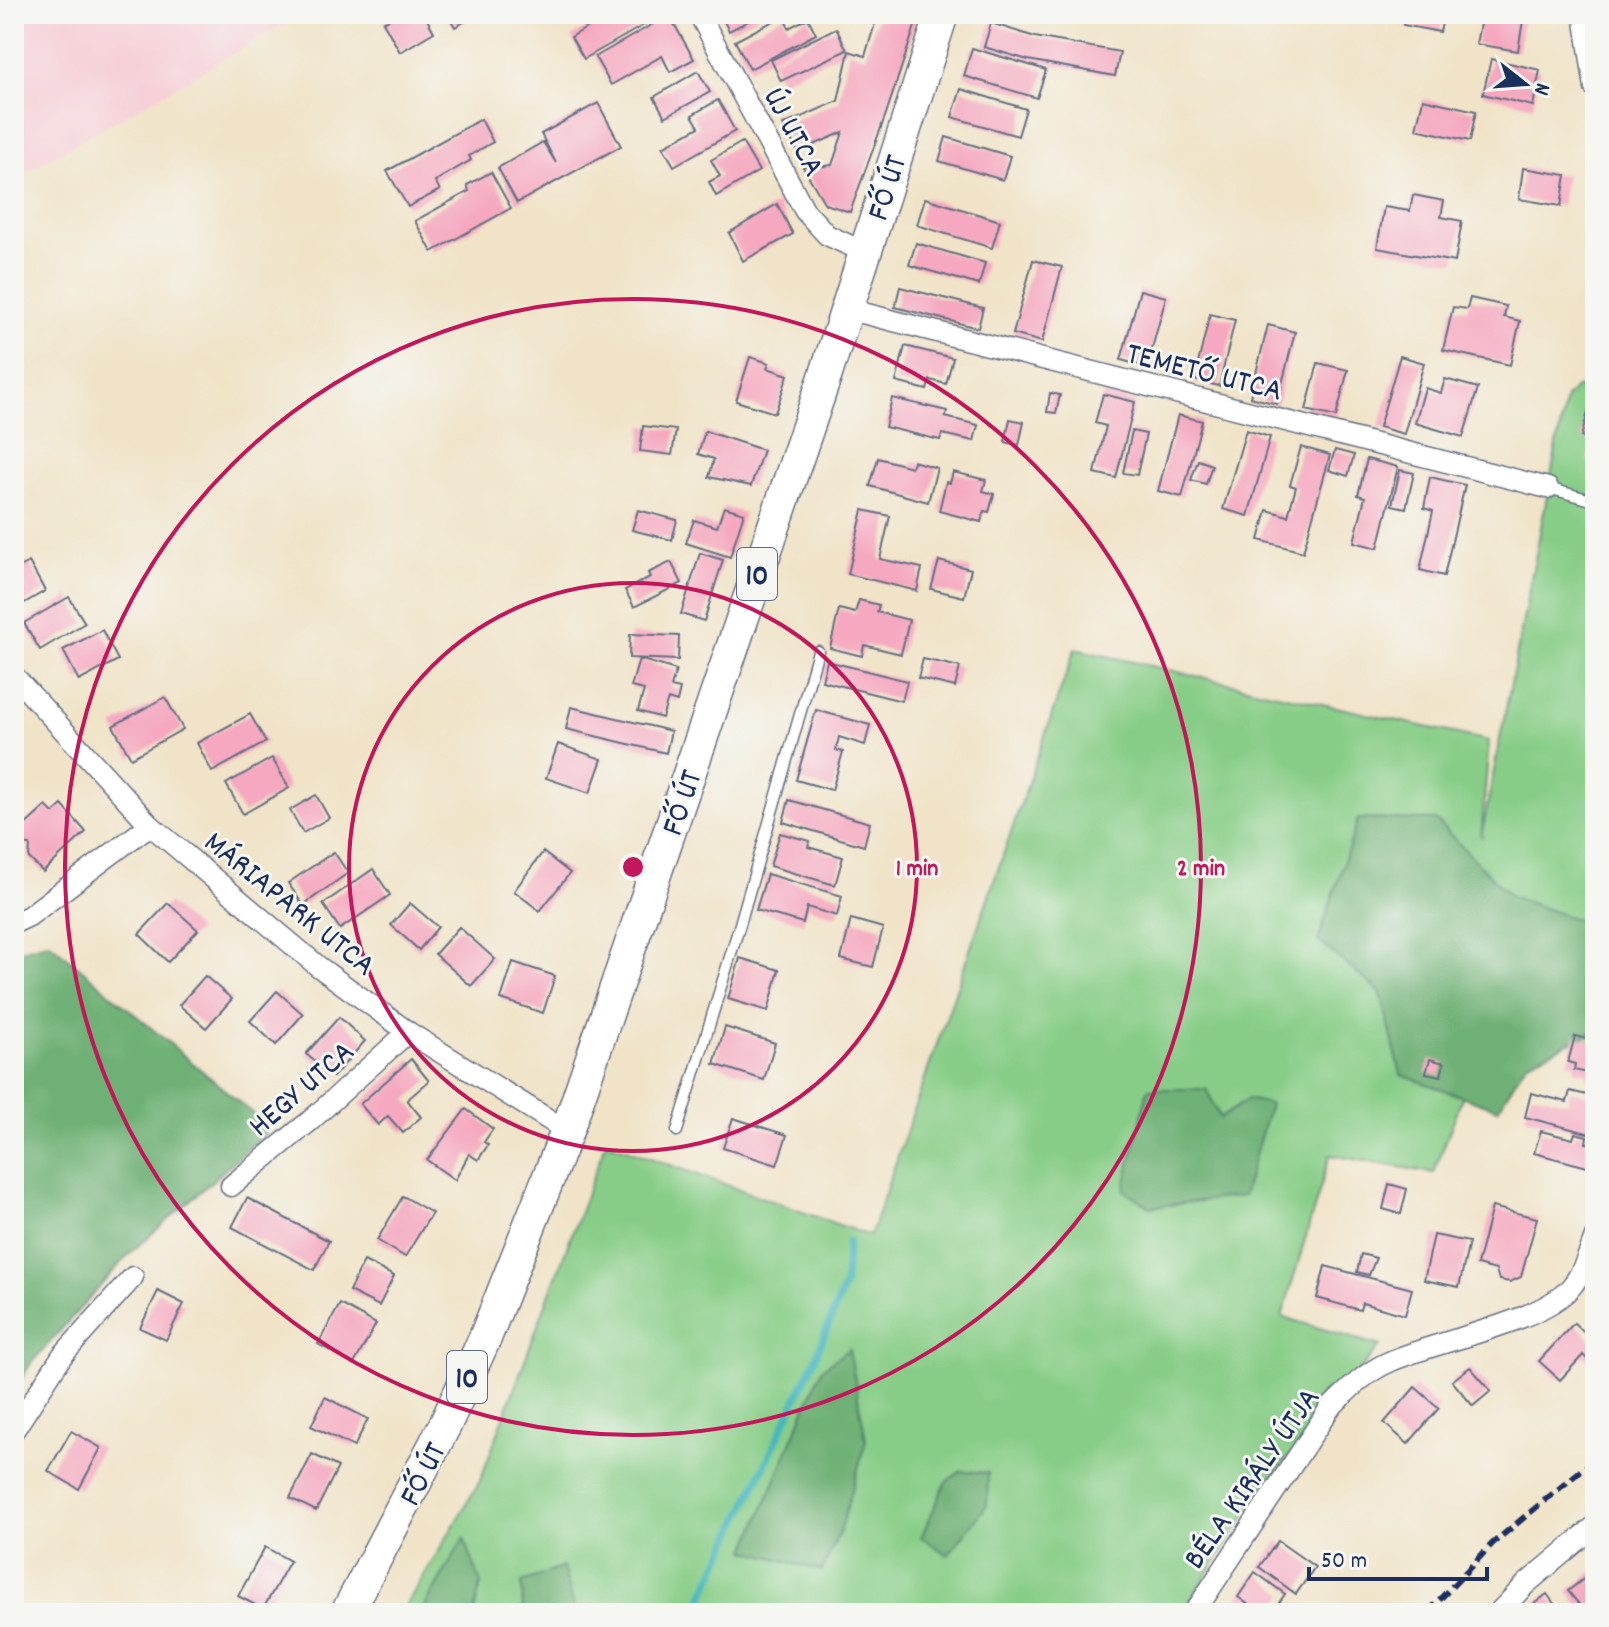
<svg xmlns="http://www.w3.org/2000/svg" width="1609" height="1627" viewBox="0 0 1609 1627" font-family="Dekko,sans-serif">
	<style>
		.built { fill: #f6cfd7 }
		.green { fill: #88cd87; stroke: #527e72; stroke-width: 2 }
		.forest { fill: #6eb074; stroke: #447069; stroke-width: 2 }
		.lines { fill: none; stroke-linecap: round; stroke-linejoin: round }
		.stream { stroke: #47b7bd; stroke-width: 7 }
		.building { fill: #f5a8bf }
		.service-casing { stroke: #666e83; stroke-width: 13 }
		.minor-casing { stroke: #666e83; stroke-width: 23 }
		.primary-casing { stroke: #666e83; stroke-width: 35 }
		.service { stroke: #fff; stroke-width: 10 }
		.minor { stroke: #fff; stroke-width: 20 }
		.primary { stroke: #fff; stroke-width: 32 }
		.rail { stroke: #1b2f5e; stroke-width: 6; stroke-dasharray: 12 6; stroke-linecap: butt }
		.ring { fill: none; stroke: #c2185b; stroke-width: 4 }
		.labels { text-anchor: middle; stroke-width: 6; stroke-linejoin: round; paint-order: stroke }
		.shield { fill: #f6f6f2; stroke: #5d6b8a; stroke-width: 2 }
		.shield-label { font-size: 30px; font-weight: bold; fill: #1b2f5e }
		.street-label { font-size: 32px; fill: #1b2f5e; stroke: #f6f6f2 }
		.centre { fill: #c2185b; stroke: #f6f6f2; stroke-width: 4 }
		.ring-label { font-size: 24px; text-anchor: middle; font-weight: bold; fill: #c2185b; stroke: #f6f6f2; stroke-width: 6; stroke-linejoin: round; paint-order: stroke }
	</style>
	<rect width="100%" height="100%" fill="#f6f6f2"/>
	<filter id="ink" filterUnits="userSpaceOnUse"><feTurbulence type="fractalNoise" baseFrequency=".0125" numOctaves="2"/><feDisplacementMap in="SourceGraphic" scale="16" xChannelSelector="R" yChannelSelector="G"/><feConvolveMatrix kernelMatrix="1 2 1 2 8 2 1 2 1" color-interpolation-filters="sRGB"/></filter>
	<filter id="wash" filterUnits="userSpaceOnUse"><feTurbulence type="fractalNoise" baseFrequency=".006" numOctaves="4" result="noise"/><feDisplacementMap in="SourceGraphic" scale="32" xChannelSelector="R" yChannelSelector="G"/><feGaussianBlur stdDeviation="1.8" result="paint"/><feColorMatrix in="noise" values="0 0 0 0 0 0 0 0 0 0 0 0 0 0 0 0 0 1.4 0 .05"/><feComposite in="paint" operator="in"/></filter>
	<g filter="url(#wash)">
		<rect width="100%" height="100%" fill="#f0e3c7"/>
		<path class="built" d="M14,14H302L14,179Z"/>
		<path class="green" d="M1595,383V1043L1493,1014L1434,1173L1330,1155L1282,1317L1380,1346L1266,1484L1182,1613H402L480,1481L606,1142L870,1236L1075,649L1489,741L1481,838L1566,398L1575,389Z"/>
		<g class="forest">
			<path d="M1358,819L1436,820L1510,896L1595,926V1031L1526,1063L1498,1109L1401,1075L1381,993L1318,941Z"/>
			<path d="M49,942L264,1123L265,1134L129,1254L31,1363L14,1392V952Z"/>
			<path d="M1148,1089H1206L1220,1118L1248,1099L1270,1104L1243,1196L1150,1207L1124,1190Z"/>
			<path d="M849,1349L866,1440L841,1529L822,1571L746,1550L822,1369Z"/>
			<path d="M961,1471L988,1473L987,1505L948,1555L921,1537L946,1482Z"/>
			<path d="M464,1538L481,1583L474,1613H421Z"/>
			<path d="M563,1567L576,1613H523L522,1582Z"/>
		</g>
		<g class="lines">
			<path class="stream" d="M695,1613L814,1361L845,1284L848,1241"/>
		</g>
		<g id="blocks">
			<g class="building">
				<path d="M398,14H424L434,32L400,52L383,22Z"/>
				<path d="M447,14H478L455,27Z"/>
				<path d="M610,14H647L651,21L584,59L571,37Z"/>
				<path d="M720,14H762L729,31Z"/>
				<path d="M878,14H919L886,114L850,212L825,204L803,167L813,162L817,167L832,165L843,132L798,152L783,125L838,101L849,51L865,56Z"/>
				<path d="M1405,14H1444L1440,32L1403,25Z"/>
				<path d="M1482,14H1524L1518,51L1476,44Z"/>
				<path d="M669,15L694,59L670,72L662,56L611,85L595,57Z"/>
				<path d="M783,16L789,28L808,18L816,34L750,69L735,41Z"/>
				<path d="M991,23L1035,37L1120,52L1115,76L1028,60L984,47Z"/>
				<path d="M836,28L847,50L781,81L771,60Z"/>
				<path d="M972,48L1046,70L1037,98L964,76Z"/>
				<path d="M1491,59L1540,70L1533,106L1483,94Z"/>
				<path d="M698,71L710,92L665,117L654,97Z"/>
				<path d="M961,89L1026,109L1018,136L952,117Z"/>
				<path d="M1423,99L1476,111L1470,141L1416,129Z"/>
				<path d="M718,100L735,131L674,166L663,147L699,127L692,115Z"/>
				<path d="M598,103L621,146L517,203L498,168L543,142L556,163L541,134Z"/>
				<path d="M481,119L493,142L469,156L471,160L435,181L440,190L408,207L387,171Z"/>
				<path d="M946,137L1010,156L1003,180L939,161Z"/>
				<path d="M742,142L759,171L716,196L709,182L720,176L711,160Z"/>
				<path d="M1523,168L1566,175L1561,206L1519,199Z"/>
				<path d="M491,172L511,208L432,252L415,221L469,191L467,185Z"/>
				<path d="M1413,195L1444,201L1441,217L1462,221L1455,262L1377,248L1384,207L1410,211Z"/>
				<path d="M925,198L1000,221L992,248L917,225Z"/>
				<path d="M777,204L793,234L743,261L729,233Z"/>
				<path d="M916,243L985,263L979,285L909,265Z"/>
				<path d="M1033,260L1062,267L1042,342L1013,334Z"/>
				<path d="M900,287L983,308L978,328L895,307Z"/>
				<path d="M1140,290L1166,297L1147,367L1121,360Z"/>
				<path d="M1470,298L1506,306L1504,317L1520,321L1510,365L1443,350L1453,307L1467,309Z"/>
				<path d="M1210,314L1235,320L1219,386L1194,380Z"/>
				<path d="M1268,325L1295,332L1277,404L1250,397Z"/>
				<path d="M905,346L953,358L946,384L930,380L927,390L896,382Z"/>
				<path d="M1400,356L1424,363L1404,434L1379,427Z"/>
				<path d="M750,357L769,363L767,368L788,375L775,413L736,401Z"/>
				<path d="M1318,363L1348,370L1336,417L1306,410Z"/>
				<path d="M1445,379L1478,388L1463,437L1415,423L1425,388L1441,393Z"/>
				<path d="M1050,393L1060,395L1056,413L1047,412Z"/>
				<path d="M1103,394L1135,402L1116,478L1095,473L1106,426L1095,423Z"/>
				<path d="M892,398L947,411L945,417L978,425L974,441L942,434L940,440L885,427Z"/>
				<path d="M1589,408L1595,409V463L1587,461L1593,441L1581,437Z"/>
				<path d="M1178,415L1202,421L1182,497L1158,491Z"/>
				<path d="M1010,419L1024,422L1019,445L1005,442Z"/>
				<path d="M643,426L676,430L672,455L640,451Z"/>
				<path d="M1246,430L1270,437L1248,516L1223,509Z"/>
				<path d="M705,431L763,450L751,486L709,477L714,459L698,454Z"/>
				<path d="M1132,431L1146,434L1137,475L1123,473Z"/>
				<path d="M1301,447L1330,455L1303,552L1259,540L1267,510L1288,516L1296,487L1290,485Z"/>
				<path d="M1335,450L1354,455L1348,476L1329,470Z"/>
				<path d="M878,458L911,467L913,461L937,468L928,502L870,486Z"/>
				<path d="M1367,459L1398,467L1378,548L1354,542L1365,497L1358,495Z"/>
				<path d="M1198,460L1212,465L1206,484L1191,480Z"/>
				<path d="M1400,470L1414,473L1406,508L1392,505Z"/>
				<path d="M953,472L986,480L983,491L994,494L989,512L984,511L981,522L939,511L946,482L950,483Z"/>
				<path d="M1430,477L1465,485L1444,576L1420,570L1433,511L1424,508Z"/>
				<path d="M724,507L744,513L730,557L686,543L694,520L717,527Z"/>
				<path d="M638,510L677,520L672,540L632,530Z"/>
				<path d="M863,510L890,516L880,559L922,568L917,591L848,574Z"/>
				<path d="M700,553L723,560L704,621L681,614Z"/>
				<path d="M939,561L971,569L964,597L931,589Z"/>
				<path d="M29,562L45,591L14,609V570Z"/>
				<path d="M671,562L682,583L634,607L625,590L650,577L648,573Z"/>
				<path d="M69,597L85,623L40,650L24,623Z"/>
				<path d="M859,600L879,605L877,612L909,620L901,654L864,645L862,656L830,648L839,609L855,613Z"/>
				<path d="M102,630L118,660L79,681L63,650Z"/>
				<path d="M630,634L679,636L678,660L629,658Z"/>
				<path d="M639,659L676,670L671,687L680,689L677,702L668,699L662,718L638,711L644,690L631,687Z"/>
				<path d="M923,659L960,667L955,687L918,678Z"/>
				<path d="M827,661L907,681L902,701L822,681Z"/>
				<path d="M165,697L183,729L131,758L113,726Z"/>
				<path d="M571,707L671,731L666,753L566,729Z"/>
				<path d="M816,710L870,725L865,745L839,737L836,750L843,752L832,790L796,780Z"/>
				<path d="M250,714L266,742L212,772L197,743Z"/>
				<path d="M558,744L602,759L590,793L546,778Z"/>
				<path d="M272,758L289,788L243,814L226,784Z"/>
				<path d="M316,795L329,818L303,833L290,810Z"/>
				<path d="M789,800L870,823L864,846L783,822Z"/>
				<path d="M62,805L86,832L43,872L29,858L30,845L22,844L23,827L46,806L53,813Z"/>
				<path d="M780,833L810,841L808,847L843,857L835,885L770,866Z"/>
				<path d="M334,852L348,873L303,905L288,883Z"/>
				<path d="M543,852L570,873L540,911L514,891Z"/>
				<path d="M373,869L390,895L340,929L323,904Z"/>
				<path d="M767,874L842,896L837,916L807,907L803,923L756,910Z"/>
				<path d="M168,903L198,930L168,962L139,934Z"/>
				<path d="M410,903L438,927L419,950L391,925Z"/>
				<path d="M851,919L883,928L873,967L841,959Z"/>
				<path d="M459,927L495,959L471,986L435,954Z"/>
				<path d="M740,958L779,970L768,1011L728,999Z"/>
				<path d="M513,962L555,976L543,1013L501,999Z"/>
				<path d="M205,976L232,999L206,1028L179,1005Z"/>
				<path d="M277,991L303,1014L276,1045L250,1021Z"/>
				<path d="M339,1017L365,1041L333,1077L306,1054Z"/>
				<path d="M725,1027L775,1043L764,1080L714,1064Z"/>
				<path d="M1575,1036L1595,1041V1080L1587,1078L1588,1073L1574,1070L1575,1064L1568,1062Z"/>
				<path d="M411,1059L429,1081L407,1100L421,1117L403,1133L388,1116L378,1125L360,1104Z"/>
				<path d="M1430,1059L1444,1063L1441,1076L1426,1073Z"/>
				<path d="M1570,1091L1587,1095L1588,1092L1595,1094V1135L1525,1117L1531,1093L1567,1102Z"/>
				<path d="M466,1109L493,1129L484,1142L488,1145L478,1160L469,1154L455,1180L427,1160Z"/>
				<path d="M733,1118L787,1135L777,1165L723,1148Z"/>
				<path d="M1541,1131L1573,1139L1575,1133L1587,1136L1586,1143L1595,1145V1169L1534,1153Z"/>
				<path d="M1389,1184L1407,1189L1401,1214L1383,1209Z"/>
				<path d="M403,1196L432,1213L405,1257L377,1240Z"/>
				<path d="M247,1198L329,1241L314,1270L232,1227Z"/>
				<path d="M1492,1207L1537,1218L1521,1277L1510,1282L1499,1280L1496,1270L1477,1265Z"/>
				<path d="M1434,1235L1469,1242L1459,1287L1424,1280Z"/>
				<path d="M1361,1254L1376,1258L1369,1275L1357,1272Z"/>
				<path d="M364,1261L394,1276L379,1306L349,1291Z"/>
				<path d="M1325,1266L1412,1289L1405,1315L1362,1303L1360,1310L1317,1298Z"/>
				<path d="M158,1291L184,1304L166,1340L140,1328Z"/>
				<path d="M340,1304L376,1324L354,1364L318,1344Z"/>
				<path d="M1574,1323L1595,1343V1358L1591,1363L1583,1355L1560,1380L1539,1361Z"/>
				<path d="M1470,1367L1491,1391L1473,1406L1452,1381Z"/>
				<path d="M1415,1387L1439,1408L1408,1444L1384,1423Z"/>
				<path d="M325,1397L368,1419L354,1447L311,1426Z"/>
				<path d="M71,1431L101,1448L79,1489L48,1471Z"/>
				<path d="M312,1454L338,1467L316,1511L290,1498Z"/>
				<path d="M1278,1541L1315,1567L1296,1594L1259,1567Z"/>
				<path d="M265,1547L290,1561L263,1609L238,1596Z"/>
				<path d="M1595,1570V1613H1586L1568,1591Z"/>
				<path d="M1255,1572L1285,1594L1272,1613H1260L1238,1597Z"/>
				<path d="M1547,1594L1561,1613H1522Z"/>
			</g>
		</g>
	</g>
	<g filter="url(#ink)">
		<use href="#blocks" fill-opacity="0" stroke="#666e83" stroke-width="2"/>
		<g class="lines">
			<g class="service-casing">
				<g id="service">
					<path d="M1548,488L1595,501"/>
					<path d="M677,1131L740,924L818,651"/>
				</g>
			</g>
			<g class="minor-casing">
				<g id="minor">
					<path d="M699,14L805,211L827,235L864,252"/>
					<path d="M1584,14L1595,88"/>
					<path d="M847,309L1548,488"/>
					<path d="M14,676L150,825L319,967L408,1032L567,1131"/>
					<path d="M14,923L29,916L150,825"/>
					<path d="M231,1186L310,1121L408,1032"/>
					<path d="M14,1430L62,1356L133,1277"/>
					<path d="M1194,1613L1330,1408C1348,1390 1366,1372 1389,1362C1435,1341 1541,1323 1571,1287C1583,1273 1589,1253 1595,1237"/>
					<path d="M1498,1613L1526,1584L1595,1526"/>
				</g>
			</g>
			<g class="primary-casing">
				<path id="primary" d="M347,1613L445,1425L485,1338L567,1131L826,374L942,14"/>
			</g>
			<use href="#service" class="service"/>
			<use href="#minor" class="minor"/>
			<use href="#primary" class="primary"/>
			<path class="rail" d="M1427,1613L1493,1543L1595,1459"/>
		</g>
	</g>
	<g class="ring">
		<circle cx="633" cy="867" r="284"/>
		<circle cx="633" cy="867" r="568"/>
	</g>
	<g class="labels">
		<g class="shield">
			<rect x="737" y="548" width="40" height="52" rx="6"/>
			<rect x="447" y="1351" width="40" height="52" rx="6"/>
		</g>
		<g class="shield-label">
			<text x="757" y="584">10</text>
			<text x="467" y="1387">10</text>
		</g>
		<g class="street-label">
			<text transform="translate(796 131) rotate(62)" y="11">ÚJ UTCA</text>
			<text transform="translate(885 187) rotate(-72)" y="11">FŐ ÚT</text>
			<text transform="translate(1205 370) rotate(14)" y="11">TEMETŐ UTCA</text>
			<text transform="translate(680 802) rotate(-71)" y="11">FŐ ÚT</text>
			<text transform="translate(291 902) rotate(39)" y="11">MÁRIAPARK UTCA</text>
			<text transform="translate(300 1087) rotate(-41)" y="11">HEGY UTCA</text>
			<text transform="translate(421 1473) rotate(-63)" y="11">FŐ ÚT</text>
			<text transform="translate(1250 1477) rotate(-55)" y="11">BÉLA KIRÁLY ÚTJA</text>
		</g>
	</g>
	<circle cx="633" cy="867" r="12" class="centre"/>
	<g class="ring-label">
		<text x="917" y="875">1 min</text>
		<text x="1201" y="875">2 min</text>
	</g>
	<rect width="1609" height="1627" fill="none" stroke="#f6f6f2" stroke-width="48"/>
	<g transform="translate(1525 84) rotate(107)" stroke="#f6f6f2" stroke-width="6" paint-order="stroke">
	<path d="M0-6L14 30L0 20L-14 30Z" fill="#1b2f5e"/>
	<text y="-12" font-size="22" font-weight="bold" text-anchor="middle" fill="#1b2f5e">N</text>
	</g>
	<path d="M1309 1567v12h178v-12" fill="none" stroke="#1b2f5e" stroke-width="4"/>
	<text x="1321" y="1567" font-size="24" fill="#1b2f5e" stroke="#f6f6f2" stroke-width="6" paint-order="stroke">50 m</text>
</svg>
